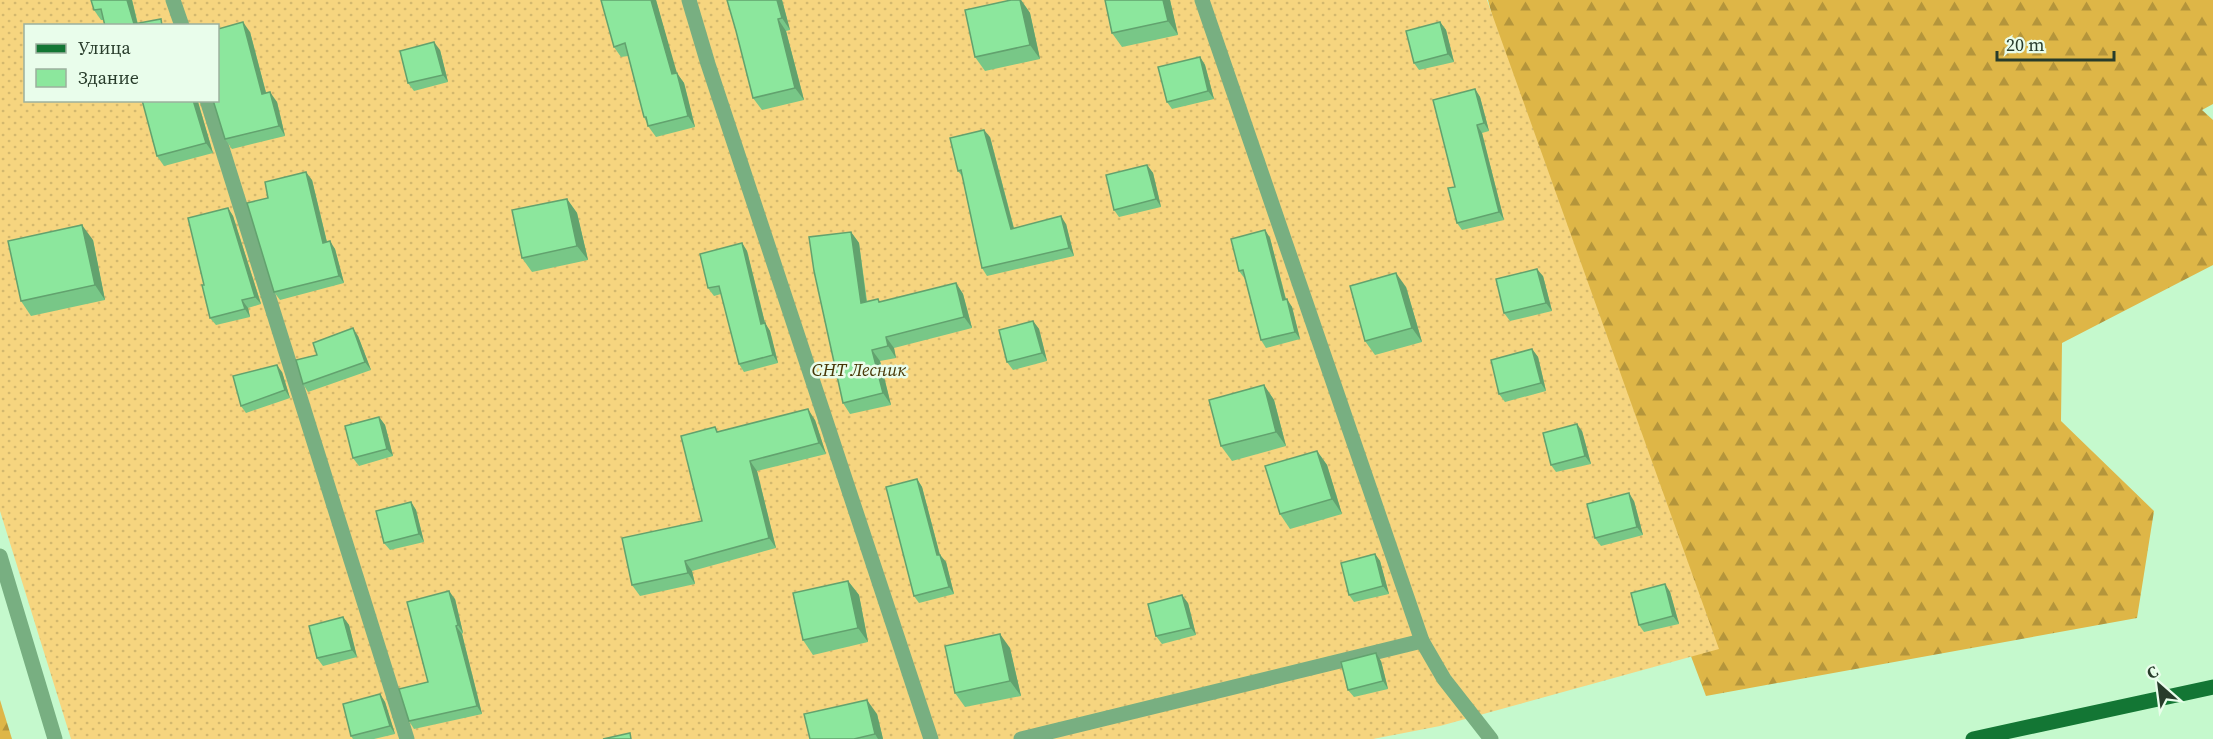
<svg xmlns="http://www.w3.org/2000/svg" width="2213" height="739" viewBox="0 0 2213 739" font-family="'Source Serif 4',serif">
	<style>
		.forest { fill: url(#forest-firs) }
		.garden { fill: url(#garden-dots); fill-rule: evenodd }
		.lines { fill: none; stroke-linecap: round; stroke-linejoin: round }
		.minor { stroke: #78af81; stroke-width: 15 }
		.major { stroke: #137634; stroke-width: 15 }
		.wall { fill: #78c787 }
		.shaded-wall { fill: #62a26e }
		.building { fill: #8ce79d; stroke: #62a26e; stroke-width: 1.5 }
		.labels { text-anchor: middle; stroke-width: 5; stroke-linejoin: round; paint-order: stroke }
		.park-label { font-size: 18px; font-style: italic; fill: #473706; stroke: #e9fdeb }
	</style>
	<defs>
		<pattern id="forest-firs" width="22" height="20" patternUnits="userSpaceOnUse" patternTransform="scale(1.5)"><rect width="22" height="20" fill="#deb647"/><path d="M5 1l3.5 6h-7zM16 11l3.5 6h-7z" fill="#b4953b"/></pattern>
		<pattern id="garden-dots" width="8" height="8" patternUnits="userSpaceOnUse" patternTransform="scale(1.5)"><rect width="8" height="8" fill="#f6d57f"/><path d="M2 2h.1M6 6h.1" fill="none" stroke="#d3b86e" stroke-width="1.8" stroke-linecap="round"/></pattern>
	</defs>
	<rect width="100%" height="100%" fill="#c5f9cd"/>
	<g class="forest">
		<path d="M1488,0H2213V104L2202,110L2213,120V265L2062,343L2061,421L2154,511L2137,618L1706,696L1588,384Z"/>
		<path d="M0,700L12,739H0Z"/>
	</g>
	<path class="garden" d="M0,0H1487L1719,649L1440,726L1373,739H71L0,511ZM26,26H218V100H26Z"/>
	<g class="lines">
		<g class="minor">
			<path d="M173,0L182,26"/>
			<path d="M689,0L708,64L931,739"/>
			<path d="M1202,0L1422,641"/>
			<path d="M207,100L407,739"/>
			<path d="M0,556L55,739"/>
			<path d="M1021,739L1422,641L1444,679L1491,739"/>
		</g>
		<path class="major" d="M1973,739L2213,687"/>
	</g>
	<g class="wall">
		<path d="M91,0H132L138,24L166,26H105L104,20H101L94,10Z"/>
		<path d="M656,0L676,73L684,83L695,127L656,137L648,126L647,123L644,117L628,56L621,57L614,47Z"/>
		<path d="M727,0H782L790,30L786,31L804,100L762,110L753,98L736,31Z"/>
		<path d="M1011,0H1021L1030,13L1040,59L985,71L975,57Z"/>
		<path d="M1105,0H1170L1178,35L1122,47L1112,33Z"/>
		<path d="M1440,22L1446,30L1454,62L1419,70L1414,63Z"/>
		<path d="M250,32L266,93L277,102L285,136L232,149L225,139Z"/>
		<path d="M440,50L448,82L414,91L408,83Z"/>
		<path d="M1200,57L1205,65L1214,99L1172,109L1167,102Z"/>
		<path d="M1475,89L1480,97L1489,131L1482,133L1504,220L1462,230L1457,223L1455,187Z"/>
		<path d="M198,102L213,153L164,166L157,156Z"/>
		<path d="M990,137L1014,228L1066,224L1074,256L987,276L982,268L962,176L958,171Z"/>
		<path d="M1147,165L1153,173L1161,207L1119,217L1114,210Z"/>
		<path d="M312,180L327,242L335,249L344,283L280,300L274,292L268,198Z"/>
		<path d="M567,199L577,213L588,260L532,272L522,258Z"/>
		<path d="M228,208L233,216L261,304L248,308L250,317L216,325L210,318L204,285Z"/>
		<path d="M1265,230L1270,238L1286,299L1292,307L1300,339L1266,348L1261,340L1245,279L1239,271Z"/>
		<path d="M851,232L859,243L867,301L880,302L956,283L963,294L972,328L894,348L896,358L880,361L891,405L850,414L843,403Z"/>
		<path d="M93,240L105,300L31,316L21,301Z"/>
		<path d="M742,243L747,251L765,323L770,331L778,363L744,372L739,364L721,294L714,296L708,288Z"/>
		<path d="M1543,276L1552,311L1510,321L1504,313Z"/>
		<path d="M1406,287L1422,342L1375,355L1365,341Z"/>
		<path d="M1033,321L1039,329L1047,361L1013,370L1007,362Z"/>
		<path d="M358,336L371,370L308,392L303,384L317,355Z"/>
		<path d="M1532,349L1538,357L1546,391L1505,402L1499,394Z"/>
		<path d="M282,372L290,398L246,413L241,406Z"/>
		<path d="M1264,385L1274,400L1286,446L1232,461L1221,446Z"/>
		<path d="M379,417L385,425L393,456L359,466L353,458Z"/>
		<path d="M815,420L826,454L757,471L776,548L692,571L695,584L640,596L632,585L702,521L715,427L718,432Z"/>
		<path d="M1582,431L1591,464L1556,472L1551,465Z"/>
		<path d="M1317,451L1327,465L1342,514L1290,529L1280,514Z"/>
		<path d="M917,479L922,487L940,555L946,562L954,594L919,603L914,596Z"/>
		<path d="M1634,501L1643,535L1601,546L1595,538Z"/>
		<path d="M411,502L416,510L424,542L390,550L384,543Z"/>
		<path d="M1375,554L1380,561L1389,594L1354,602L1349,595Z"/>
		<path d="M848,581L859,595L868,642L813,655L803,640Z"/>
		<path d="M1665,584L1670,592L1679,624L1644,632L1639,625Z"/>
		<path d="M455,599L463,633L462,634L482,714L414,729L409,721L428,682Z"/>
		<path d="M1188,603L1196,635L1162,644L1156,636Z"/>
		<path d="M343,617L349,625L357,657L323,666L317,658Z"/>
		<path d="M1010,648L1021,696L965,707L955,693Z"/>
		<path d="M1381,661L1388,689L1354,697L1348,690Z"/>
		<path d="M380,694L385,702L395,734L374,739H353L351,736Z"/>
		<path d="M877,714L883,739H810Z"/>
	</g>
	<g class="shaded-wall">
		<path d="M127,0H132L138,26H135Z"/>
		<path d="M651,0H656L679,80L677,73L684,83L695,127L688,116L672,74Z"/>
		<path d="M777,0H782L790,30L782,18Z"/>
		<path d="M1020,0H1021L1030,13L1040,59L1030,45Z"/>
		<path d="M1163,0H1170L1178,35L1168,21Z"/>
		<path d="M778,19L786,31L804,100L795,88Z"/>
		<path d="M243,22L250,32L269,104L262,94Z"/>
		<path d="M1440,22L1446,30L1454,62L1448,54Z"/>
		<path d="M434,42L440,50L448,82L443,75Z"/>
		<path d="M1200,57L1205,65L1214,99L1208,91Z"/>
		<path d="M1475,89L1480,97L1489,131L1484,123Z"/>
		<path d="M270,92L277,102L285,136L279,126Z"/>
		<path d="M193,100H198V102L213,153L206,143Z"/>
		<path d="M1477,125L1482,133L1504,220L1499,212Z"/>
		<path d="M984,130L990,137L1016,237L1011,229Z"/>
		<path d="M1147,165L1153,173L1161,207L1156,199Z"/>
		<path d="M306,172L312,180L329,251L323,243Z"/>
		<path d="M567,199L577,213L588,260L577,246Z"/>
		<path d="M228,208L233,216L261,304L255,297Z"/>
		<path d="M1061,216L1066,224L1074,256L1069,248Z"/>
		<path d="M82,225L93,240L105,300L95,285Z"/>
		<path d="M1265,230L1270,238L1288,308L1283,300Z"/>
		<path d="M851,232L859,243L868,314L861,303Z"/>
		<path d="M330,241L335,249L344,283L339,276Z"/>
		<path d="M742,243L747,251L765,323L770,331L778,363L773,355L761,324Z"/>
		<path d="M1537,269L1543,276L1552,311L1546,303Z"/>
		<path d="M1396,273L1406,287L1422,342L1412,328Z"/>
		<path d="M956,283L963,294L972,328L964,317Z"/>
		<path d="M1287,299L1292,307L1300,339L1295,332Z"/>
		<path d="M242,300L248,308L250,317L245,309Z"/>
		<path d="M1033,321L1039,329L1047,361L1042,353Z"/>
		<path d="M353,328L358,336L371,370L365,362Z"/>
		<path d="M886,337L894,348L896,358L888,346Z"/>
		<path d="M1532,349L1538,357L1546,391L1541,383Z"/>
		<path d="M872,350L880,361L891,405L883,393Z"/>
		<path d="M277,365L282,372L290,398L285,390Z"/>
		<path d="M1264,385L1274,400L1286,446L1276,432Z"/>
		<path d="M808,409L815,420L826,454L819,443Z"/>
		<path d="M379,417L385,425L393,456L387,449Z"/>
		<path d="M1577,424L1582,431L1591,464L1585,456Z"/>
		<path d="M1317,451L1327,465L1342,514L1332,499Z"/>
		<path d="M750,461L757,471L776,548L769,538Z"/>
		<path d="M917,479L922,487L942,563L937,555Z"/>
		<path d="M1629,493L1634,501L1643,535L1637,527Z"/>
		<path d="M411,502L416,510L424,542L419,534Z"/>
		<path d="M1375,554L1380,561L1389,594L1383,586Z"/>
		<path d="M940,555L946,562L954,594L949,587Z"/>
		<path d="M685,561L692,571L695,584L688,573Z"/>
		<path d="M848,581L859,595L868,642L858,628Z"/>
		<path d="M1665,584L1670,592L1679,624L1673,616Z"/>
		<path d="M449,591L455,599L463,633L458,625Z"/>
		<path d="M1182,595L1188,603L1196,635L1191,628Z"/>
		<path d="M343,617L349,625L357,657L352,650Z"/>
		<path d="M456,626L462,634L482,714L477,706Z"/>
		<path d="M1000,634L1010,648L1021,696L1010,681Z"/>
		<path d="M1376,653L1381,661L1388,689L1383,681Z"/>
		<path d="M380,694L385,702L395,734L390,726Z"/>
		<path d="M867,700L877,714L883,739H878L875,734Z"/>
	</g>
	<g class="building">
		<path d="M91,0H127L134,24L161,19L162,26H105L101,9L94,10Z"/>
		<path d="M601,0H651L672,74L677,73L688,116L648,126L646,117H644L625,43L614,47Z"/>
		<path d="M727,0H777L782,18L778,19L795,88L753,98L736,31Z"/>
		<path d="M1011,0H1020L1030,45L975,57L965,10Z"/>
		<path d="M1105,0H1163L1168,21L1112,33Z"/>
		<path d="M243,22L262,94L270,92L279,126L225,139L213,100H218V29Z"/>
		<path d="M1440,22L1448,54L1414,63L1406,31Z"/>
		<path d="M434,42L443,75L408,83L400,51Z"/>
		<path d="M1200,57L1208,91L1167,102L1158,67Z"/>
		<path d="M1475,89L1484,123L1477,125L1499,212L1457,223L1448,188L1455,187L1433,100Z"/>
		<path d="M142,100H193L206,143L157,156Z"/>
		<path d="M984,130L1011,229L1061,216L1069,248L982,268L961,170L958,171L950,138Z"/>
		<path d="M1147,165L1156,199L1114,210L1106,175Z"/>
		<path d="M306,172L323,243L330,241L339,276L274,292L247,203L268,198L265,182Z"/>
		<path d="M567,199L577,246L522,258L512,210Z"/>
		<path d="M228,208L255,297L242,300L245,309L210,318L202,285H204L188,218Z"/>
		<path d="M82,225L95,285L21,301L8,241Z"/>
		<path d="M1265,230L1283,300L1287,299L1295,332L1261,340L1243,270L1239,271L1231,239Z"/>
		<path d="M851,232L861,303L878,299L879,302L956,283L964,317L886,337L888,346L872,350L883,393L843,403L814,271L809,237Z"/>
		<path d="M742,243L761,324L765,323L773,355L739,364L719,286L708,288L700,254Z"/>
		<path d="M1537,269L1546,303L1504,313L1496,279Z"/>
		<path d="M1396,273L1412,328L1365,341L1350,286Z"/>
		<path d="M1033,321L1042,353L1007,362L999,330Z"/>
		<path d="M353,328L365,362L303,384L296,360L317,355L313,343Z"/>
		<path d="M1532,349L1541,383L1499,394L1491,360Z"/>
		<path d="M277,365L285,390L241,406L233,376Z"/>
		<path d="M1264,385L1276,432L1221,446L1209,400Z"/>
		<path d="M808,409L819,443L750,461L769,538L685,561L688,573L632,585L622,538L702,521L681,436L715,427L717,432Z"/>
		<path d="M379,417L387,449L353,458L345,426Z"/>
		<path d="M1577,424L1585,456L1551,465L1543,433Z"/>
		<path d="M1317,451L1332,499L1280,514L1265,466Z"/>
		<path d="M917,479L937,555H940L949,587L914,596L886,487Z"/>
		<path d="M1629,493L1637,527L1595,538L1587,504Z"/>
		<path d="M411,502L419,534L384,543L376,511Z"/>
		<path d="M1375,554L1383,586L1349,595L1341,563Z"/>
		<path d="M848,581L858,628L803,640L793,593Z"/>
		<path d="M1665,584L1673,616L1639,625L1631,593Z"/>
		<path d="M449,591L458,625L456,626L477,706L409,721L399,689L428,682L407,602Z"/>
		<path d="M1182,595L1191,628L1156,636L1148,604Z"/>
		<path d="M343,617L352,650L317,658L309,626Z"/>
		<path d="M1000,634L1010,681L955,693L945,646Z"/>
		<path d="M1376,653L1383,681L1348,690L1341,662Z"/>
		<path d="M380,694L390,726L351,736L343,704Z"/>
		<path d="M867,700L875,734L854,739H810L804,714Z"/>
		<path d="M630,733L631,739H603Z"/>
	</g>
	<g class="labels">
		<g class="park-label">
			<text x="859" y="376">СНТ Лесник</text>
		</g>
	</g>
	<rect x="24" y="24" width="195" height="78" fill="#e9fdeb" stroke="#9cb09e" stroke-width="1.5"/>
	<rect x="36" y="44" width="30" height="9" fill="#137634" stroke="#9cb09e" stroke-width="1.5"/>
	<text x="78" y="54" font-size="18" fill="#283c2b">Улица</text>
	<rect x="36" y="69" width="30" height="18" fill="#8ce79d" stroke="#9cb09e" stroke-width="1.5"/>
	<text x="78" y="84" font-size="18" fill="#283c2b">Здание</text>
	<g transform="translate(2159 685) rotate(332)" stroke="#e9fdeb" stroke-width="4.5" paint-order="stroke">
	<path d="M0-4.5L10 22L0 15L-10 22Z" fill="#283c2b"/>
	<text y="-9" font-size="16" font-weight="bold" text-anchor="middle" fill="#283c2b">С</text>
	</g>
	<path d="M1997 51v9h117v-9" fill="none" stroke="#283c2b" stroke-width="3"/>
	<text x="2006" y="51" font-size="18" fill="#283c2b" stroke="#e9fdeb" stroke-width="4.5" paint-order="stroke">20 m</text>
</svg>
